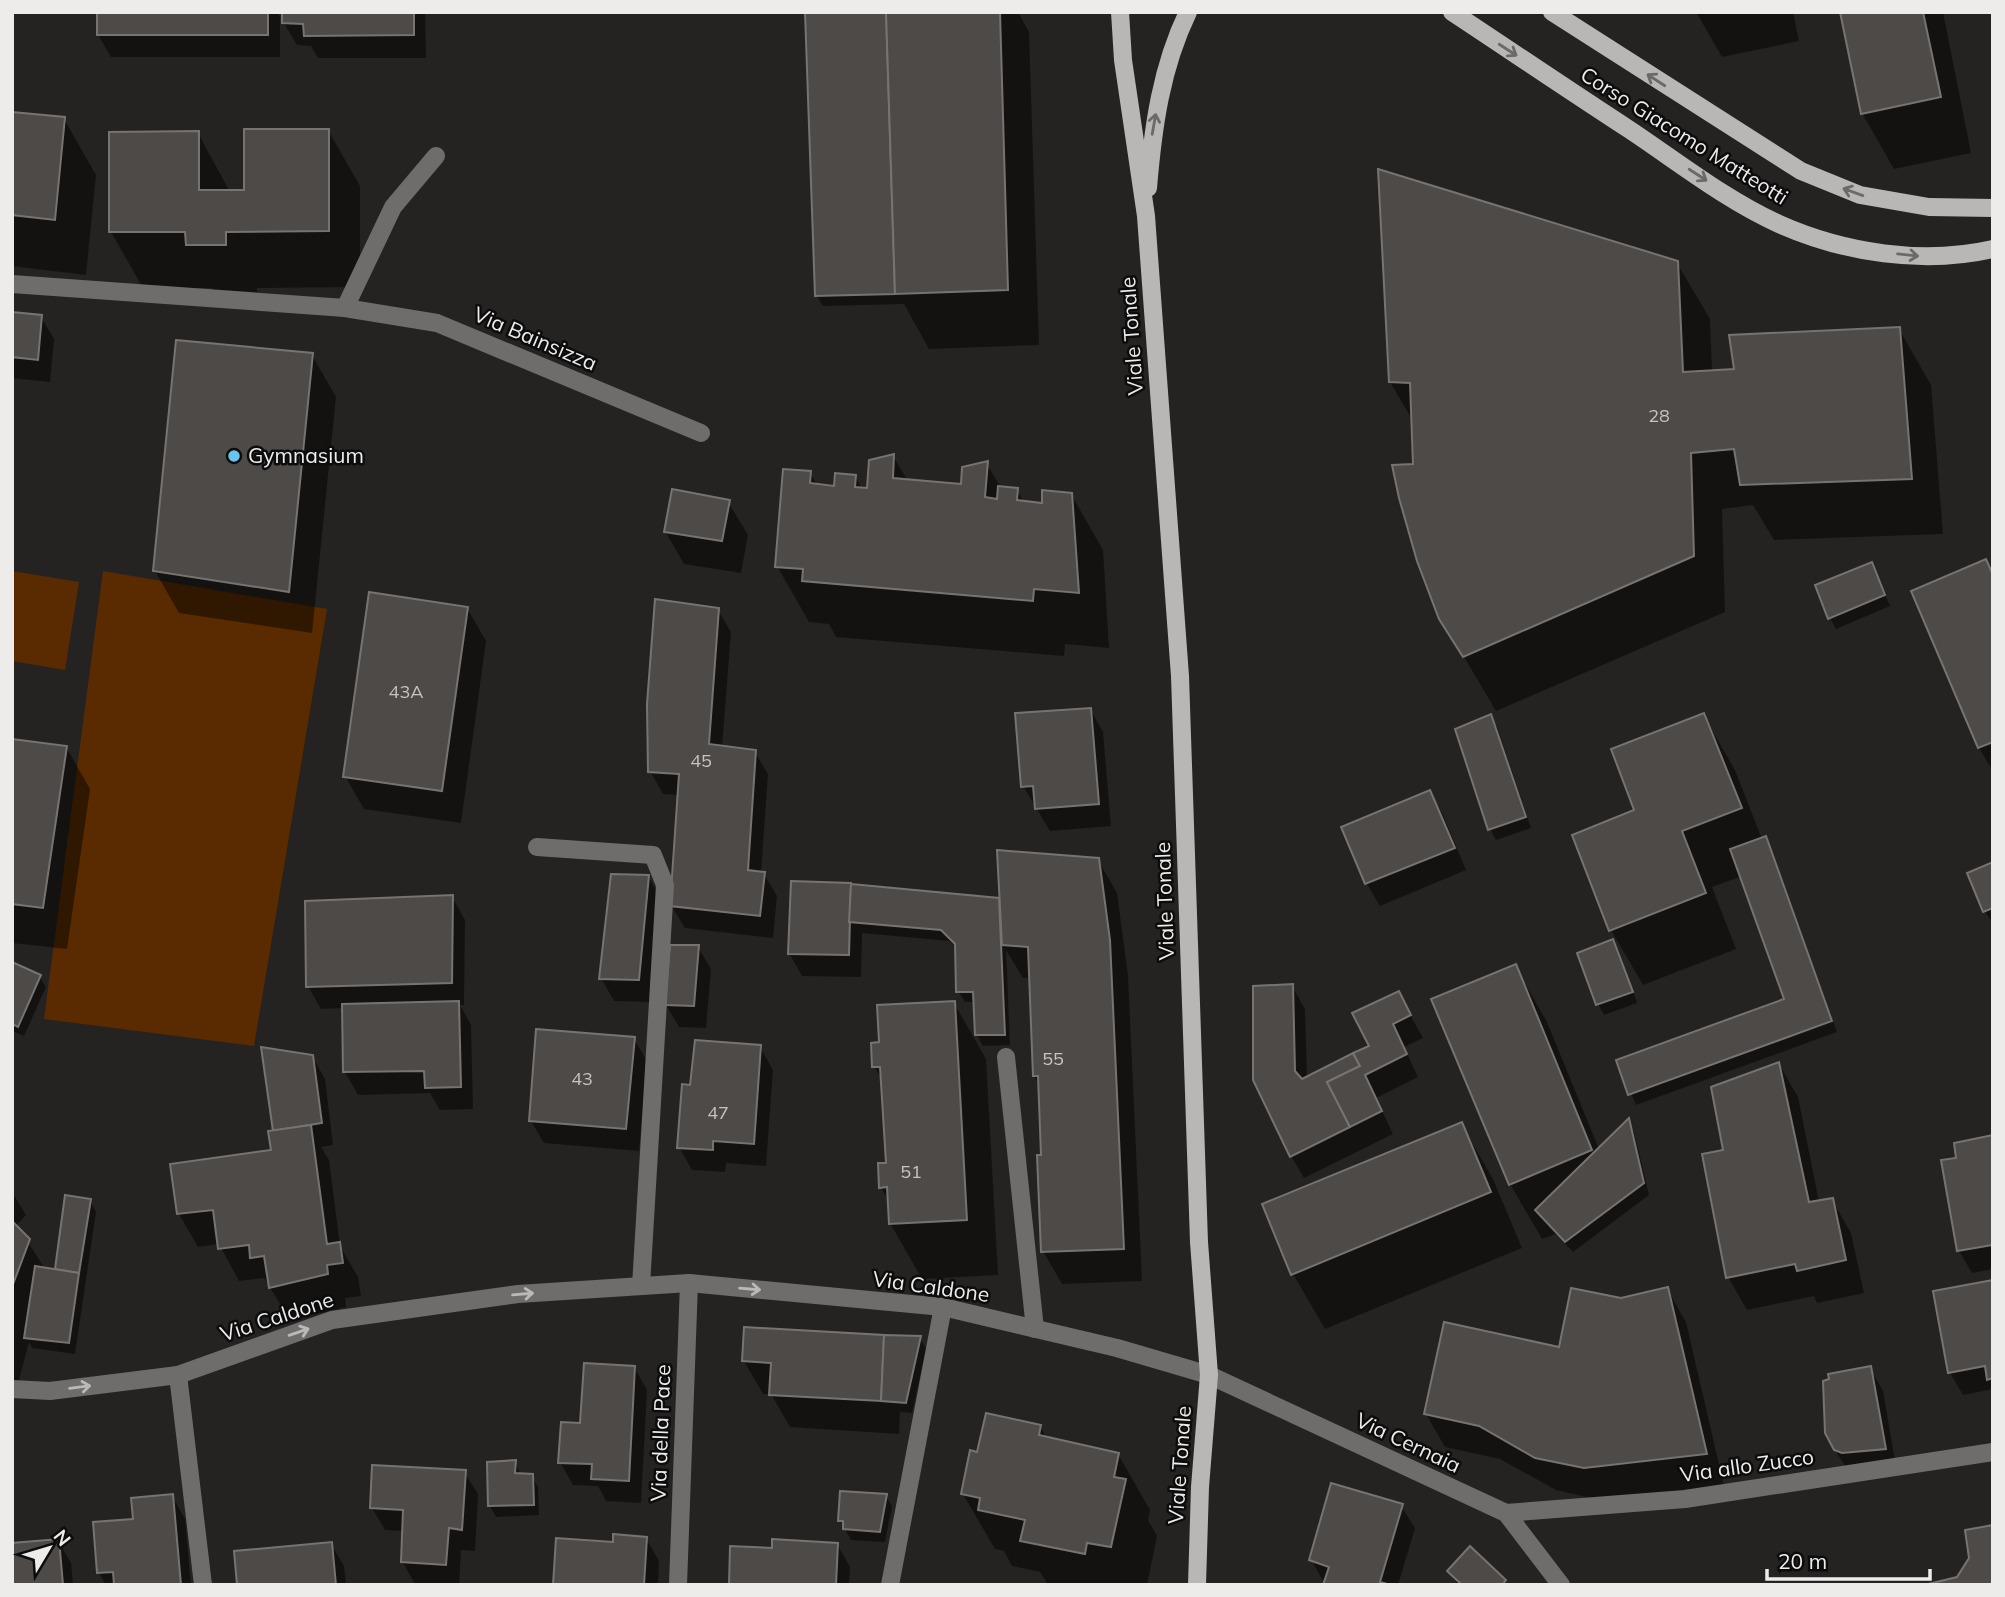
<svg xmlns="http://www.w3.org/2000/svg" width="2005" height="1597" viewBox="0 0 2005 1597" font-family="Mulish,sans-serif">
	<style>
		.green { fill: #5a2b00 }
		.shadow { fill: #0007; fill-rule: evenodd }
		.building { fill: #4d4a48; stroke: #767371; stroke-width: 2 }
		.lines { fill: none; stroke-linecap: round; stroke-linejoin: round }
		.minor { stroke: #6e6d6c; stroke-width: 18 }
		.major { stroke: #b9b7b5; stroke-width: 18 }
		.oneway { stroke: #6c6a69 }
		.oneway2 { stroke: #bab9b8 }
		.poi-dot { fill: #66c4ef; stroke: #0d0c0c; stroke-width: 2.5 }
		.labels { text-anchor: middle; stroke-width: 5; stroke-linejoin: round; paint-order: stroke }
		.number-label { font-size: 18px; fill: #c5c4c2 }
		.street-label { font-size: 21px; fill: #edeceb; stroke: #0d0c0c }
		.poi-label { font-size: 21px; fill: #edeceb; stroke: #0d0c0c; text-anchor: start }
	</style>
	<rect width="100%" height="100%" fill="#252321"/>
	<g class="green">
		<path d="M12,571L79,582L65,670L12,661Z"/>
		<path d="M103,571L327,609L254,1046L44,1019Z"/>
	</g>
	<g class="shadow">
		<path d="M98,12H277L280,17V57H111L98,35Z"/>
		<path d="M284,12H425L426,58H318L311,46L297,45L284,23Z"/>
		<path d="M807,12H1018L1029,32L1039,345L929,349L904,304L823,306L816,295Z"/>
		<path d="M1696,12H1793L1799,41L1722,57Z"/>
		<path d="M1842,12H1943L1971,153L1894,169L1862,113Z"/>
		<path d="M12,114L64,119L96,175L86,275L12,266Z"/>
		<path d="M328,130L360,186V287L257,288V300H220L212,288H143L111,232L198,133L230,192H246Z"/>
		<path d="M1677,263L1710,319L1712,372L1736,371L1899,329L1931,385L1943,534L1774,540L1753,505L1722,509L1725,612L1496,711L1441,618L1415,466L1413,421L1390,382Z"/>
		<path d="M12,314L41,317L54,339L50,382L12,378Z"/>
		<path d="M312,355L336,397L312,633L179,613L155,571Z"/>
		<path d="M893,456L908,481L963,486L987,464L1001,488L1017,490L1024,503L1043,505L1071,494L1103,550L1109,648L1065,644L1064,656L836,637L829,624L809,622L777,566L810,473L818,486L836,488L855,476L862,489L869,490Z"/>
		<path d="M728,502L748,535L741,573L684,564L665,531Z"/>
		<path d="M1871,564L1890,606L1836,629L1830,618Z"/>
		<path d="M1993,575V771L1979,748L1913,592Z"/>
		<path d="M467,608L486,641L461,823L364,809L345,776Z"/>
		<path d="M718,610L731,632L722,747L755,752L768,774L761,873L764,874L777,896L773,938L685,928L671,905L679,795L663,794L650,771Z"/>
		<path d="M1090,709L1103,732L1111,826L1050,831L1023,786Z"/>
		<path d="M1703,715L1735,770L1762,839L1765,838L1771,849L1837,1032L1636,1105L1618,1061L1786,1000L1742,876L1712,887L1736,949L1643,985L1611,930L1637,811Z"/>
		<path d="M1490,716L1497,727L1531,828L1496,840L1490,829L1457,730Z"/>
		<path d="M12,741L66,747L90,789L67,949L12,943Z"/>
		<path d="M1430,792L1443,815L1466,870L1380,906L1367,884L1343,828Z"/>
		<path d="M1098,860L1117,893L1128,975L1142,1281L1062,1284L1043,1251V1157L1040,1086L1034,1076L1031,978H1023L1006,950L1010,1045L983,1046L977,1035L976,1002H965L958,991L957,948L949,941L862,933L861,977L802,976L789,953L851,886L1001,900Z"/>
		<path d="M1993,863V924L1985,911Z"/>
		<path d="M648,876L661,899L651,1002L614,1001L601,978Z"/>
		<path d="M452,897L465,920L464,1005H460L471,1025L473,1109L440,1110L430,1093L358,1095L345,1072L344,1008L321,1009L308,986Z"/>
		<path d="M1613,941L1619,952L1637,1003L1604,1015L1598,1004Z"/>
		<path d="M698,947L711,969L706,1028L679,1027L666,1005Z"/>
		<path d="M12,964L39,976L46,987L24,1036L12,1031Z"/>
		<path d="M1515,966L1547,1022L1599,1149L1629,1121L1634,1131L1649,1195L1573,1252L1556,1234L1542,1239L1510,1184Z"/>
		<path d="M1292,986L1305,1009L1307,1079L1371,1047L1398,993L1423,1038L1404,1047L1418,1077L1376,1098L1393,1134L1304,1178L1291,1156Z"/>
		<path d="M954,1003L986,1059L998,1275L922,1279L890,1223V1203L881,1188L887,1164L883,1082L874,1066L881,1043Z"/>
		<path d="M634,1039L647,1061L639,1151L544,1143L531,1121Z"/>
		<path d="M760,1047L773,1070L766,1166L726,1163L725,1172L692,1170L679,1147L692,1087Z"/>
		<path d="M312,1056L325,1079L333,1145L321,1147L329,1160L340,1246L358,1277L361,1296L345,1298L346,1307L290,1320L264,1278L239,1281L219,1244L198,1247L179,1214L272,1152L275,1132Z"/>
		<path d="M1779,1064L1798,1097L1819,1202L1832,1200L1851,1233L1864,1293L1817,1303L1814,1296L1747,1310L1728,1277L1725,1152Z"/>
		<path d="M1461,1124L1493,1179L1522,1248L1325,1329L1293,1274Z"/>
		<path d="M1993,1137V1269L1972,1273L1959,1251L1943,1161L1958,1159Z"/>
		<path d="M12,1192L26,1215L17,1225L45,1269L56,1271L66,1197L90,1201L96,1212L75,1354L32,1348L29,1342L16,1391L12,1390ZM29,1320L27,1335L24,1327Z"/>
		<path d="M1993,1281V1389L1963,1395L1950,1373L1935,1292Z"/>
		<path d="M1667,1289L1686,1322L1724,1486L1604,1501L1556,1490L1500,1459L1445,1447L1426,1414L1560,1349L1621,1300Z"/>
		<path d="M920,1338L926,1349L912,1413L900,1412L899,1434L790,1427L771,1394H763L744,1361Z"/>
		<path d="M634,1367L647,1390L641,1503L606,1501L598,1486L573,1485L560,1462L582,1425Z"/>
		<path d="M1870,1368L1883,1391L1897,1472H1849L1829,1441L1824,1421V1382Z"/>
		<path d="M1040,1426L1047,1439L1118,1454L1150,1510L1148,1520L1157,1536L1147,1585H1048L1040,1572L1012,1566L1004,1551L995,1549L963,1494L978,1454Z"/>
		<path d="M515,1462L521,1475L532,1476L538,1487L539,1515L496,1517L490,1506Z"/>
		<path d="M464,1472L478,1494L475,1551L461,1550L459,1585L415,1584L402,1561L404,1531L385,1530L372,1508Z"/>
		<path d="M172,1496L185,1519L191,1585H106L99,1573L95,1524L135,1521Z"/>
		<path d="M886,1496L892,1506L885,1542L851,1540L840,1520Z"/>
		<path d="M1401,1506L1415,1528L1398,1585H1325L1311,1559Z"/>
		<path d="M646,1538L659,1561L658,1585H555L615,1544Z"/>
		<path d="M58,1541L71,1563L73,1585H12Z"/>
		<path d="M331,1544L344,1566L346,1585H239Z"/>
		<path d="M837,1544L850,1567L849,1585H730L774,1550Z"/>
		<path d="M1449,1571L1505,1581L1507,1585H1458Z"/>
	</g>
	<g class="building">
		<rect x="97" y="12" width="171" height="23"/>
		<path d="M282,12H414V35L304,36L303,24L282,23Z"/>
		<path d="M805,12H886L895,294L815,296Z"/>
		<path d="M886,12H1000L1008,290L895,294Z"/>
		<path d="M1840,12H1923L1941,97L1861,114Z"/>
		<path d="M12,112L65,117L55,220L12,215Z"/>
		<path d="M244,129H329V231L226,232V245H186L185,232H109V132L199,131V190H244Z"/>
		<path d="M1378,169L1678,261L1683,372L1734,369L1729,335L1900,327L1912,479L1740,485L1734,449L1691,453L1694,556L1463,657L1439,619L1417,561L1399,498L1392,465L1413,464L1410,383L1389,382Z"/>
		<path d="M12,312L42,315L38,360L12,357Z"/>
		<path d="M176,340L313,353L289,592L153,571Z"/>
		<path d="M894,454L893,478L961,484L962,467L988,461L985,497L997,499L998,486L1018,488L1017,500L1042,503V490L1072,493L1079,593L1034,589L1033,601L802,581L803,569L775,567L783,469L811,471L810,483L834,486L835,473L856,475L855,487L867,488L869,460Z"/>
		<path d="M672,489L730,500L722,541L664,532Z"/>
		<path d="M1986,559L1993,575V742L1978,748L1911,591Z"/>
		<path d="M1872,562L1885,595L1828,619L1815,585Z"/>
		<path d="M369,592L468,607L442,791L343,777Z"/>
		<path d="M655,599L719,608L709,744L756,750L748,870L765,872L760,916L670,906L679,774L648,772L647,704Z"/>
		<path d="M1091,708L1099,804L1035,809L1033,786L1021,787L1015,713Z"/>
		<path d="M1704,713L1742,808L1682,831L1706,893L1609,931L1572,835L1634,810L1611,749Z"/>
		<path d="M1491,714L1526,817L1488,830L1455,729Z"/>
		<path d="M12,739L67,746L43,908L12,904Z"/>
		<path d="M1430,790L1455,848L1365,884L1341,827Z"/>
		<path d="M1766,836L1832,1021L1628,1095L1616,1060L1784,999L1730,849Z"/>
		<path d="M997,850L1099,858L1110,940L1124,1249L1041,1252L1037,1155H1041L1038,1076H1033L1028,947L1002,945Z"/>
		<path d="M1993,862V908L1983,912L1967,873Z"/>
		<path d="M611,874L649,875L639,980L599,979Z"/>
		<path d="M791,881L851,883L849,955L788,954Z"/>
		<path d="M851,884L999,898L1005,1035H975L973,992H956L955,944L941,930L849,922Z"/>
		<path d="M453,895L452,983L306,987L305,901Z"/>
		<path d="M1613,939L1633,992L1596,1005L1577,953Z"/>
		<path d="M670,945H699L694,1006L665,1005Z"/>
		<path d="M12,962L41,975L18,1027L12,1024Z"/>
		<path d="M1516,964L1592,1150L1509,1185L1431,999Z"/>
		<path d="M1293,984L1295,1071L1302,1079L1353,1053L1360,1066L1327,1082L1350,1127L1290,1157L1253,1080V986Z"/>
		<path d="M1399,991L1411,1015L1393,1024L1407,1054L1365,1075L1382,1111L1350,1127L1327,1082L1360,1066L1353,1053L1369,1046L1352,1013Z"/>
		<path d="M459,1001L461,1087L425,1088L424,1071L343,1072L342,1004Z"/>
		<path d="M955,1001L967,1220L889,1224L887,1187L879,1188L878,1163H886L880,1067H872L871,1043L879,1042L877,1005Z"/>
		<path d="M536,1029L635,1037L626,1129L529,1121Z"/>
		<path d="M695,1040L761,1045L754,1144L713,1141V1150L677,1148L682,1084L690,1085Z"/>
		<path d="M261,1047L313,1055L322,1123L273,1131Z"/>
		<path d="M1779,1062L1809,1202L1833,1198L1846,1260L1797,1271L1795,1264L1726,1278L1702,1154L1723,1150L1711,1087Z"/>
		<path d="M1629,1118L1644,1183L1565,1242L1535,1210Z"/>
		<path d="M1462,1122L1491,1192L1291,1275L1262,1204Z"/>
		<path d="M311,1125L327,1244L340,1242L343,1263L327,1265L328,1274L269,1288L264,1256L250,1258L249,1245L218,1249L213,1210L177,1214L170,1164L271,1150L268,1131Z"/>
		<path d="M1993,1135V1245L1957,1251L1941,1160L1956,1158L1954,1143Z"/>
		<path d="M65,1195L91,1199L79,1273L55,1269Z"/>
		<path d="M12,1221L30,1239L12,1287Z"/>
		<path d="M35,1266L79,1273L69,1343L24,1338Z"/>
		<path d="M1993,1280V1378L1987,1380L1985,1366L1948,1373L1933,1291Z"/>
		<path d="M1668,1287L1707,1454L1584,1468L1535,1458L1479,1426L1424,1414L1444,1322L1559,1347L1571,1288L1621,1298Z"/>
		<path d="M744,1327L884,1335L881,1401L769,1395L771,1363L742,1361Z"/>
		<path d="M884,1335L921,1336L906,1403L881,1401Z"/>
		<path d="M584,1363L635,1366L629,1481L591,1479L592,1464L558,1463L561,1422L580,1423Z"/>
		<path d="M1871,1366L1886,1449L1842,1453L1834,1450L1825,1433L1823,1381L1829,1379L1828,1374Z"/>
		<path d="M986,1413L1041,1425L1039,1435L1119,1453L1114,1477L1126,1479L1111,1547L1087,1543L1085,1554L1020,1541L1025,1520L978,1510L980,1498L961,1494L970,1450L977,1452Z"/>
		<path d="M516,1460L515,1473L533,1474L534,1505L488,1506L487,1462Z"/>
		<path d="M372,1465L466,1470L462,1530L449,1528L446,1565L401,1562L403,1510L370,1508Z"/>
		<path d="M1331,1483L1403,1504L1380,1582L1391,1585H1323L1329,1567L1309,1560Z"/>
		<path d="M840,1491L887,1494L880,1532L843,1529V1521H838Z"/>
		<path d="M173,1494L181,1585H114L113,1572L97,1573L93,1522L133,1519L131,1498Z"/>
		<path d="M1993,1525V1585H1924L1957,1577L1969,1558L1965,1530Z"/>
		<path d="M613,1534L647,1537L644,1585H553L556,1538L613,1542Z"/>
		<path d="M59,1539L63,1585H12V1543Z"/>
		<path d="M772,1539L838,1543L836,1585H729L730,1546L772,1548Z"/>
		<path d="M332,1542L336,1585H237L234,1551Z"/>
		<path d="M1470,1546L1506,1580L1502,1585H1462L1447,1571Z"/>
	</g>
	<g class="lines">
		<g class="minor">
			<path d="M12,284L345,308L437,323L701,433"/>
			<path d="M345,308L393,207L436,156"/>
			<path d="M537,847L653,855L665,885L641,1286"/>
			<path d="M1006,1057L1035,1329"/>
			<path d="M178,1375L203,1585"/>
			<path d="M12,1389L50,1391L178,1375L332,1320L518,1294L689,1283L943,1307L1117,1348L1209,1375L1506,1513L1561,1585"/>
			<path d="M1506,1513L1685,1499L1993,1452"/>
			<path d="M678,1585L689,1283"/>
			<path d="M890,1585L943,1307"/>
		</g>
		<g class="major">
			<path d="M1120,12L1123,60L1146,216L1180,676L1199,1242L1209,1375L1200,1487L1197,1585"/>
			<path d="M1452,12C1511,51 1570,91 1630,130C1678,162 1726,200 1779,224C1844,253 1923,265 1993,249"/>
			<path d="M1552,12L1801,171L1860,195L1929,207L1993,208"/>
			<path d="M1148,188C1153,127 1161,68 1188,12"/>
		</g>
	</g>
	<defs><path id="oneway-shaft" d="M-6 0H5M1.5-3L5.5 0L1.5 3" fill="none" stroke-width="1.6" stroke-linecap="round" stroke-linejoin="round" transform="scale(1.75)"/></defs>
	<g class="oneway">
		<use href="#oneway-shaft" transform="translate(1508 50) rotate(33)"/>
		<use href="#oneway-shaft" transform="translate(1656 80) rotate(-147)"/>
		<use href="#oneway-shaft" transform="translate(1154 124) rotate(-80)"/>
		<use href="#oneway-shaft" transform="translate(1698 175) rotate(33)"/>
		<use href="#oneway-shaft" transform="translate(1853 192) rotate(-160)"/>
		<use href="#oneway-shaft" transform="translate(1908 255) rotate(6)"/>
	</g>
	<g class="oneway2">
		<use href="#oneway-shaft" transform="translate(750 1289) rotate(5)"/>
		<use href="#oneway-shaft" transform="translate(523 1294) rotate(-5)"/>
		<use href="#oneway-shaft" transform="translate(299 1332) rotate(-19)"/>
		<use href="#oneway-shaft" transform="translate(80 1387) rotate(-7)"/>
	</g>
	<circle class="poi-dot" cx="234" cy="456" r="7"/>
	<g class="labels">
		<g class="number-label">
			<text x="1659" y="422">28</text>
			<text x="406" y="698">43A</text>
			<text x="701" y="767">45</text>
			<text x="1053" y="1065">55</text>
			<text x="582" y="1085">43</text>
			<text x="718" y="1119">47</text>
			<text x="911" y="1178">51</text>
		</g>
		<g class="street-label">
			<text transform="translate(1684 136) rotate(32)" y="7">Corso Giacomo Matteotti</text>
			<text transform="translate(1132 336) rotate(-94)" y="7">Viale Tonale</text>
			<text transform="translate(535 339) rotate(23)" y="7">Via Bainsizza</text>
			<text transform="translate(1165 901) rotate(-92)" y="7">Viale Tonale</text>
			<text transform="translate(931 1287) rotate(8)" y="7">Via Caldone</text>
			<text transform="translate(277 1317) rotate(-18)" y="7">Via Caldone</text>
			<text transform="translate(661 1433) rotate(-88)" y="7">Via della Pace</text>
			<text transform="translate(1408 1443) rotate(25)" y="7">Via Cernaia</text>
			<text transform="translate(1180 1465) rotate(-86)" y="7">Viale Tonale</text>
			<text transform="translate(1747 1466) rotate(-8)" y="7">Via allo Zucco</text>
		</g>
		<g class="poi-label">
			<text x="248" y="463">Gymnasium</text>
		</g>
	</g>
	<rect width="2005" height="1597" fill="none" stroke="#edeceb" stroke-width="28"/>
	<g transform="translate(49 1548) rotate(52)" stroke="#0d0c0c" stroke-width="5" paint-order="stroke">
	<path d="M0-5L12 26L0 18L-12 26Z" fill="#edeceb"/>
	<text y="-10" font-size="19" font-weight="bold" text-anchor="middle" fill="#edeceb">N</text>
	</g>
	<path d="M1767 1569v10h163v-10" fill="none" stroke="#edeceb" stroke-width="3.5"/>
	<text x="1778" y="1569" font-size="21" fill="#edeceb" stroke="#0d0c0c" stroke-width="5" paint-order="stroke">20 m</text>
</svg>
